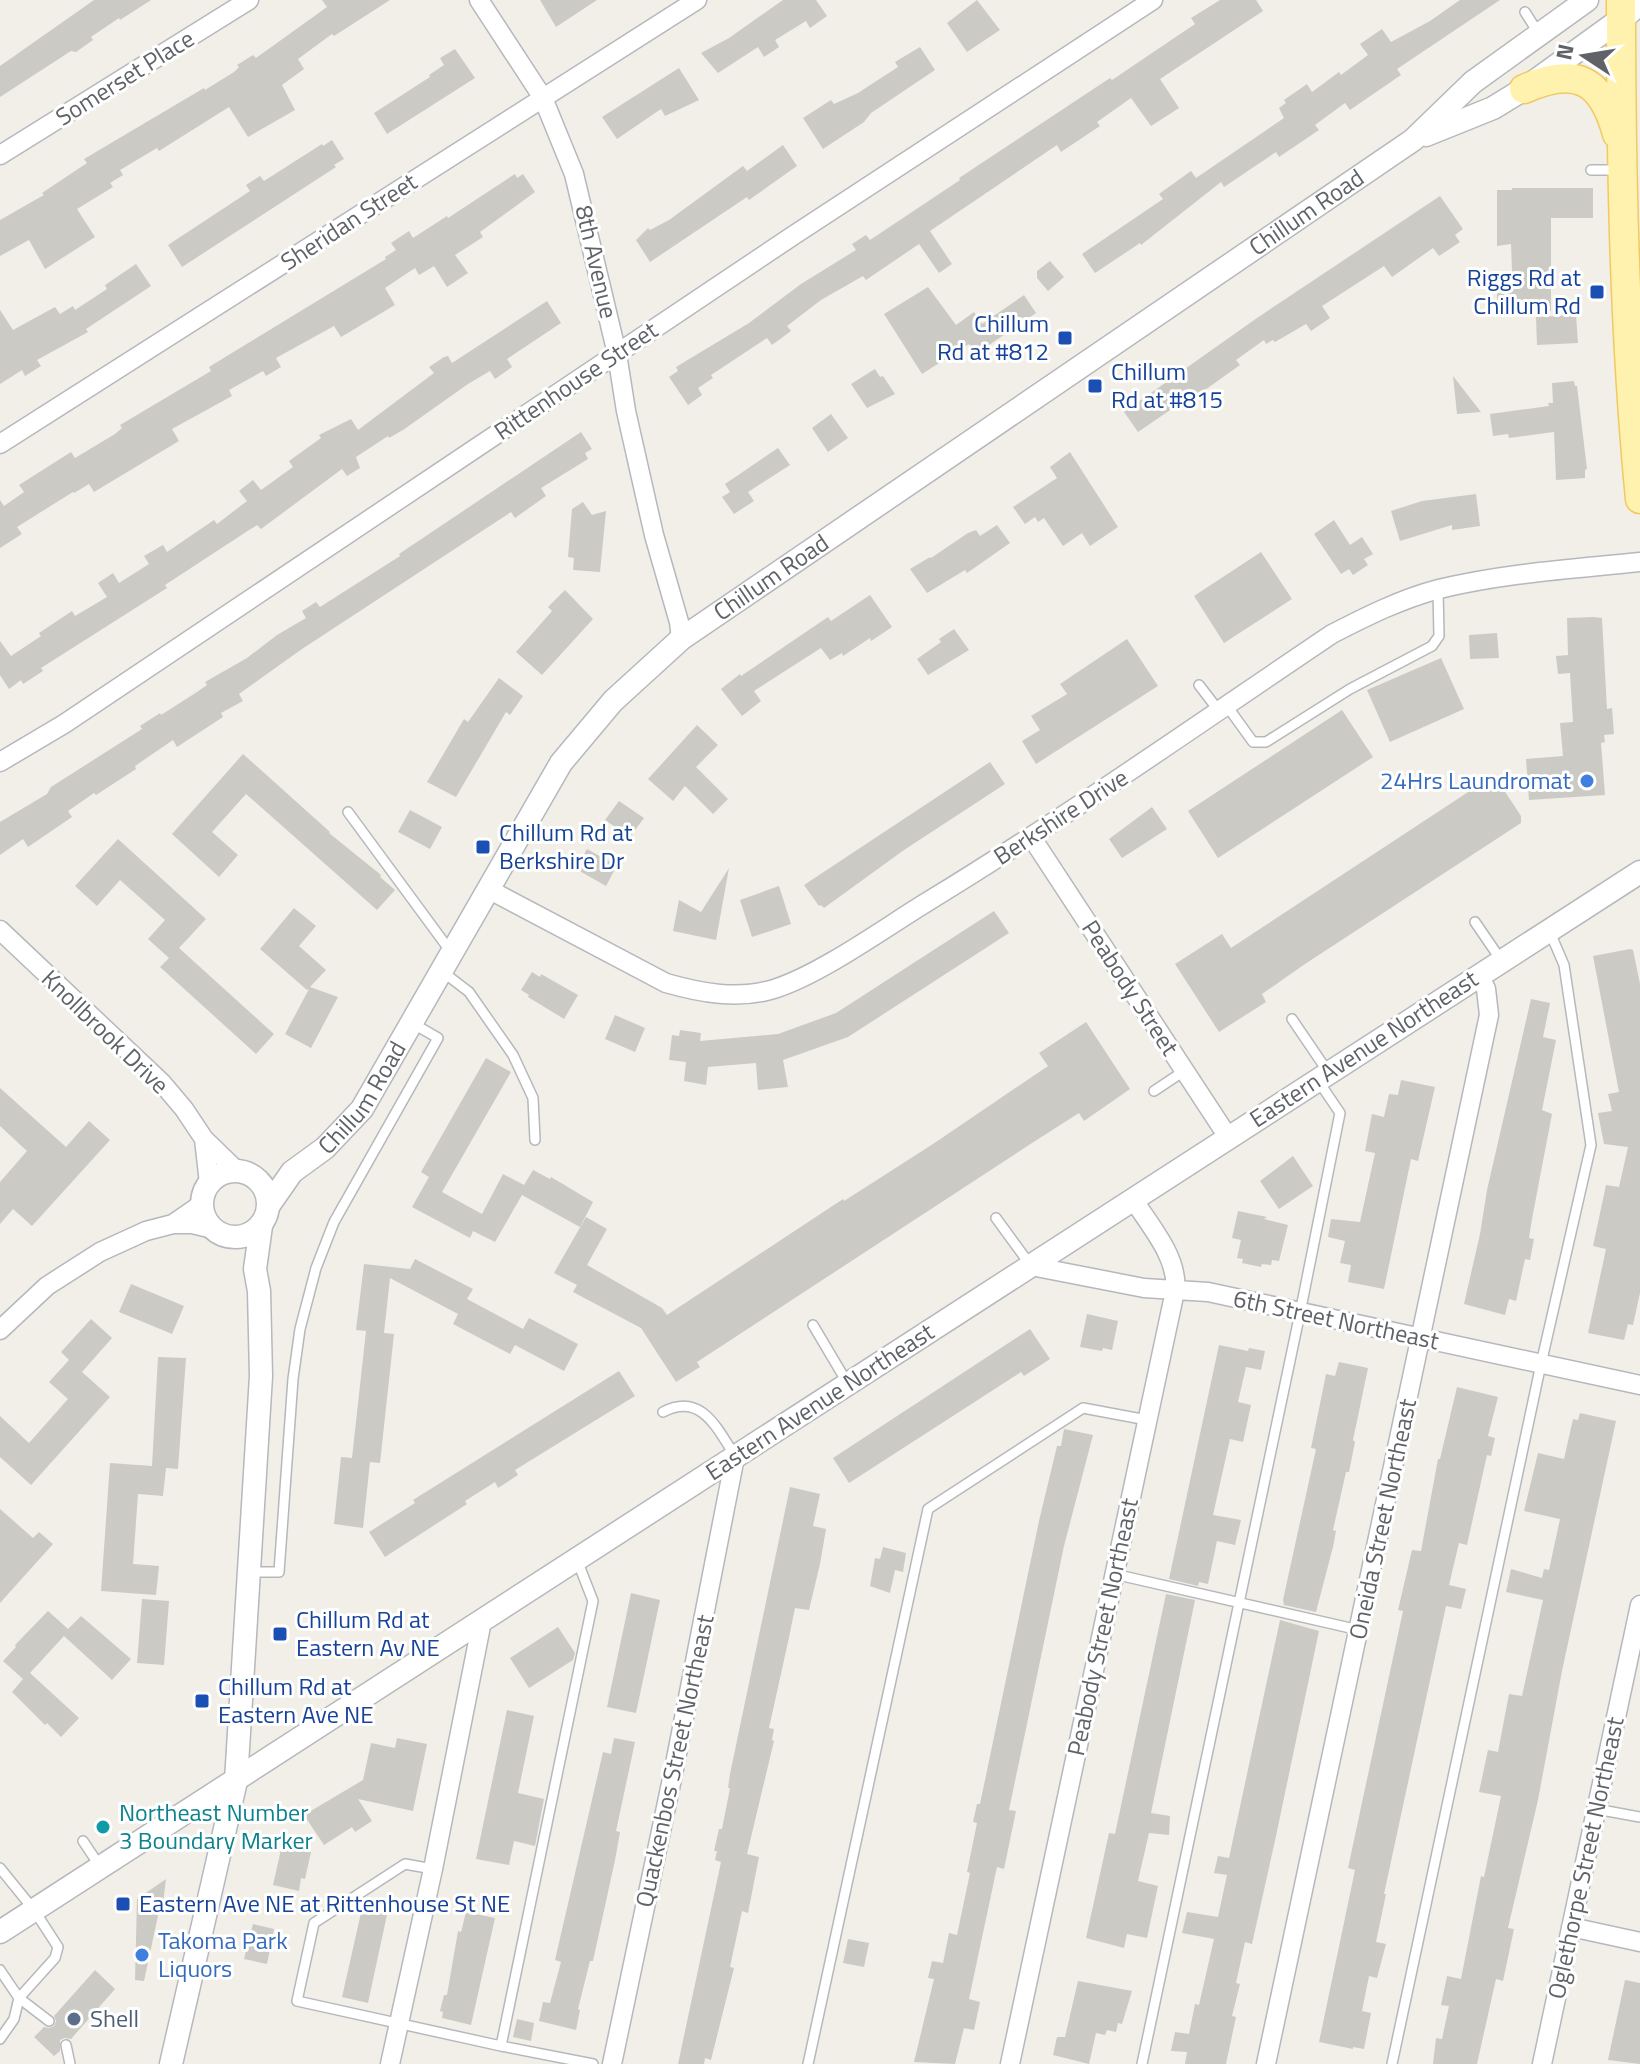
<svg xmlns="http://www.w3.org/2000/svg" width="1640" height="2064" viewBox="0 0 1640 2064" font-family="'Titillium Web',sans-serif">
<style>
.building{fill:#cccac5}
.lines{fill:none;stroke-linecap:round;stroke-linejoin:round}
.service-casing{stroke:#b5b8bc;stroke-width:12}
.minor-casing{stroke:#b5b8bc;stroke-width:21}
.tertiary-casing{stroke:#b5b8bc;stroke-width:25}
.secondary-casing{stroke:#b6babf;stroke-width:27}
.primary-casing{stroke:#f2c960;stroke-width:31}
.service{stroke:#fff;stroke-width:9}
.minor{stroke:#fff;stroke-width:18}
.tertiary{stroke:#fff;stroke-width:22}
.secondary{stroke:#fff;stroke-width:24}
.primary{stroke:#fff2af;stroke-width:28}
.transit-dot{fill:#1a4fb4;stroke:#fff;stroke-width:3}
.shop-dot{fill:#3f7fe0;stroke:#fff;stroke-width:3}
.culture-dot{fill:#0f9aa8;stroke:#fff;stroke-width:3}
.service-dot{fill:#5c6f8a;stroke:#fff;stroke-width:3}
.labels{text-anchor:middle;stroke-width:6;stroke-linejoin:round;paint-order:stroke}
.street-label{font-size:24px;fill:#5f6368;stroke:#fff}
.transit-label{font-size:24px;fill:#164399;stroke:#fff;text-anchor:start}
.shop-label{font-size:24px;fill:#366cbe;stroke:#fff;text-anchor:end}
.culture-label{font-size:24px;fill:#0d838f;stroke:#fff;text-anchor:start}
.service-label{font-size:24px;fill:#4e5e75;stroke:#fff;text-anchor:start}
</style>
<rect width="100%" height="100%" fill="#f1efe8"/>
<path class="building" d="M94 0H151L120 20 119 18 91 37 93 40 76 52 71 51 0 97V66Z
M322 0H390L334 36 332 34 298 59 304 69 282 85 295 110 248 137 229 107 159 151 157 148 120 170 123 175 110 183 113 187 77 209 95 237 45 269 29 240 0 256V220L44 195 42 193 87 163 84 159 204 88 205 90 234 72 239 67 237 65 253 55 256 58 327 7Z
M540 0H597L556 27Z
M783 0H816L827 16 810 28 806 21 775 40 779 47 764 57 758 47 718 73 701 53 729 38Z
M977 0 1000 30 967 52 947 23Z
M1220 0H1256L1263 11 1160 79 1179 108 1151 126 1131 98 1097 122 1100 126 1061 152 1057 145 930 231 952 264 939 273 919 244 866 280 863 276 821 300 787 326 791 331 772 345 767 338 711 375 713 378 698 388 702 395 688 405 669 377 678 371 676 367 749 323 801 284 856 250 852 244 866 235 870 240 960 180 959 178 1110 78 1112 80 1195 24 1191 18Z
M1460 0H1500L1397 69 1401 75 1350 110 1345 103 1315 125 1319 130 1279 157 1276 152 1224 187 1221 182 1141 245 1140 243 1095 273 1082 254 1163 199 1159 194 1191 171 1196 178 1284 118 1279 108 1286 103 1284 100 1307 84 1312 92 1339 72 1341 75 1368 55 1360 44 1382 29 1391 42 1430 21Z
M920 47 935 70 871 113 864 122 823 149 803 118 831 100 834 104 858 93 898 67 895 62Z
M455 49 475 78 387 134 374 113 430 77 429 75 444 65 440 58Z
M679 68 699 100 665 116 661 109 617 139 602 117Z
M332 140 344 159 334 165 336 167 182 267 168 245 250 191 246 185 260 176 264 181 322 144 323 146Z
M783 145 797 166 749 200 747 197 650 262 636 240 648 228 650 230 669 220 743 166 747 171Z
M515 174 517 178 523 174 535 192 480 232 483 237 455 255 468 273 447 287 434 266 419 275 415 268 385 288 395 305 341 337 334 326 276 358 281 367 266 376 263 371 229 390 232 396 172 429 179 441 94 492 89 484 74 493 73 492 17 527 22 534 0 548V500L4 506 24 492 19 485 71 452 75 458 115 434 122 428 120 425 211 371 209 367 386 259 385 257 396 250 391 243 409 231 413 238 447 216 448 218Z
M1512 188H1593V218H1551V311H1497V290L1512 271 1511 244 1497 246V190H1512Z
M1440 196 1463 229 1455 235 1460 242 1439 256 1433 248 1392 277 1384 266 1322 306 1330 318 1311 331 1306 324 1275 342 1273 340 1266 344 1264 340 1236 360 1240 365 1181 407 1179 404 1138 432 1124 412 1257 318Z
M1050 261 1064 277 1048 291 1037 278V271Z
M136 264 151 286 86 329 88 332 37 360 41 366 25 376 22 370 0 384V310L13 330 55 307 60 314 73 306 75 310 107 289 105 285Z
M928 287 956 325 974 312 982 324 1024 295 1036 313 976 354 969 344 922 374 884 314Z
M547 301 561 323 507 359 512 367 495 379 490 371 468 384 403 430 389 438 388 436 356 457 360 468 347 476 342 469 261 529 257 525 246 532 165 585 167 588 41 668 43 671 23 684 21 680 9 689 0 675V641L11 656 41 636 39 633 72 611 75 616 107 597 98 583 113 573 119 583 149 564 144 556 163 545 167 552 214 520 217 524 247 501 239 491 253 480 261 490 293 467 289 461 321 438 319 435 351 419 358 430 434 373 429 367 444 357 448 356 452 363Z
M1576 315 1578 343 1537 345 1536 317Z
M875 369 880 377 883 376 895 394 867 408 851 384Z
M1453 376 1481 412 1457 414Z
M1574 381 1575 386H1577L1587 469 1585 470V478L1556 480 1554 432 1509 438 1508 434 1493 436 1490 414 1549 406 1548 403H1553L1552 383Z
M831 414 848 438 828 452 812 428Z
M581 432 592 449 585 453 588 459 541 488 546 496 515 518 511 512 302 649 239 694 243 701 221 713 223 717 177 747 173 740 135 766 136 769 96 795 94 793 68 811 72 817 28 847 23 839 0 855V822L47 794 51 787 142 729 140 726 160 713 161 715 197 692 207 685 205 682 247 658 277 635 306 618 302 611 316 602 320 607 400 556 399 554Z
M778 448 790 465 748 492 754 501 734 514 722 497 730 492 725 484Z
M1070 452 1118 527 1090 546 1082 533 1063 546 1044 518 1038 522 1035 517 1025 524 1013 507 1057 478 1050 467Z
M1476 494 1480 526 1452 530V525L1400 541 1391 511 1422 501Z
M583 502 592 515 606 511 600 572 573 570 574 558 568 557 572 509Z
M1334 520 1350 545 1362 537 1373 554 1364 559 1368 565 1353 575 1349 569 1341 574 1314 534Z
M997 525 1010 543 967 573 965 570 927 593 910 569 930 557 931 558 968 533 976 530 980 536Z
M1261 552 1292 599 1224 643 1194 596Z
M565 590 593 619 542 675 516 652 552 611 548 607Z
M870 595 892 627 871 641 870 638 843 656 842 653 830 660 821 648 754 691 761 701 742 716 721 689 740 674 741 676 828 617 831 621Z
M1594 617 1602 618 1607 709 1612 708 1614 734 1604 735 1605 742 1601 743 1605 795 1529 800 1526 759 1563 756 1560 723 1573 722 1570 673 1558 674 1556 656 1568 655 1567 618Z
M954 629 969 650 928 675 917 659 941 642 939 639Z
M1497 633 1499 658 1470 659 1469 635Z
M1127 639 1158 686 1036 764 1022 741 1040 730 1031 716 1067 694 1060 684Z
M1441 658 1464 709 1390 742 1367 690Z
M499 678 523 696 510 715 506 712 456 797 427 782 464 719 468 722Z
M1342 710 1373 757 1218 858 1188 811Z
M697 725 718 745 696 767 728 799 713 814 685 786 673 801 648 779Z
M243 754 330 832 329 833 381 875 380 877 395 890 377 910 246 794 212 832 238 855 219 877 172 834Z
M990 762 1005 784 904 850 824 908 821 905 819 906 804 885Z
M1494 775 1521 816V823L1305 964 1262 994 1266 1002 1219 1032 1175 964 1222 934 1231 948Z
M619 801 644 818 630 837 605 820Z
M1152 807 1167 829 1122 858 1109 839Z
M410 810 442 827 430 849 398 832Z
M118 839 206 919 179 948 274 1034 256 1054 160 967 169 958 148 939 165 920 120 880 97 906 75 886Z
M587 849 614 864V871L606 886 576 869Z
M729 868 716 940 673 931 679 900 701 912Z
M779 886 791 924 752 937 740 900Z
M294 908 316 926 299 946 326 970 310 987 338 997 311 1048 285 1034 309 989 307 990 260 949Z
M994 911 1009 933 848 1037 783 1060 788 1087 758 1090 756 1063 708 1067 706 1085 684 1081 686 1062 669 1060 672 1035 679 1036 680 1030 701 1033 700 1041 778 1034 836 1013Z
M1630 949 1633 950 1640 984V1293L1633 1325 1628 1324 1624 1340 1588 1333 1606 1249 1593 1246 1606 1185 1619 1187 1628 1147 1604 1144 1598 1113 1612 1111 1608 1094 1619 1092 1593 956Z
M532 972 540 977 541 974 578 995 564 1019 528 997 529 995 521 990Z
M1531 999 1550 1003 1543 1037 1556 1040 1542 1110 1552 1114 1532 1219 1529 1238 1534 1239 1530 1260 1525 1259 1516 1301 1509 1299 1505 1315 1464 1304 1480 1234 1487 1190Z
M615 1015 645 1028 635 1052 605 1039Z
M1086 1022 1130 1089 1084 1121 1079 1113 1032 1143 697 1362 700 1367 676 1382 641 1328 573 1292 577 1285 554 1273 586 1217 607 1229 587 1265 662 1308 667 1315 843 1199 844 1201 933 1144 1048 1066 1039 1053Z
M486 1058 511 1072 442 1192 482 1214 503 1174 524 1185 533 1170 550 1179 551 1177 593 1202 580 1227 522 1195 495 1242 473 1231 470 1238 412 1207 429 1177 421 1172Z
M1401 1080 1435 1087 1418 1161 1411 1159 1384 1289 1348 1282 1351 1265 1340 1263 1345 1241 1328 1237 1331 1219 1360 1222 1375 1153 1365 1151 1372 1114 1384 1117 1389 1094 1398 1095Z
M0 1088 66 1147 89 1121 110 1140 32 1226 13 1209 0 1224V1182L27 1151 0 1126Z
M1293 1156 1313 1186 1279 1209 1260 1181Z
M1238 1211 1267 1217 1264 1219 1288 1225 1279 1261 1272 1260 1271 1265 1262 1264 1261 1267 1242 1263 1243 1259 1237 1258 1241 1240 1232 1238Z
M415 1259 473 1289 467 1299 523 1329 529 1318 578 1344 564 1371 515 1345 510 1354 453 1324 458 1314 390 1278 384 1333 394 1334 380 1463 370 1462 363 1528 334 1524 341 1457 352 1458 366 1331 356 1330 364 1264 410 1269Z
M131 1284 184 1306 172 1334 119 1312Z
M1087 1314 1118 1321 1112 1350 1103 1348 1102 1351 1080 1347Z
M91 1319 112 1338 82 1372 110 1397 31 1485 0 1457V1416L29 1443 68 1399 49 1382 69 1360 61 1352Z
M1030 1329 1050 1359 1024 1376 1021 1372 849 1483 833 1458Z
M1219 1345 1248 1351 1249 1348 1265 1351 1261 1370 1246 1367 1238 1402 1251 1405 1243 1442 1230 1439 1213 1515 1241 1520 1235 1545 1217 1541 1208 1584 1199 1582 1198 1586 1169 1579Z
M158 1357 186 1358 178 1469 166 1468 163 1496 138 1494 133 1564 159 1566 156 1595 101 1591 110 1463 152 1466Z
M1339 1362 1368 1368 1353 1440 1355 1442 1349 1472H1346L1333 1530 1336 1531 1333 1547 1316 1612 1284 1605 1283 1600 1316 1449 1311 1448 1326 1374 1335 1376Z
M619 1371 635 1396 515 1470 518 1475 498 1488 495 1482 465 1501 467 1504 385 1557 369 1532 415 1503 413 1500Z
M1457 1387 1498 1397 1488 1436 1495 1438 1491 1456 1487 1455 1467 1545 1459 1543 1449 1585 1466 1589 1461 1609 1446 1606 1384 1894H1386L1376 1942 1386 1944 1377 1978 1369 1976 1362 2011 1371 2013 1364 2049 1353 2047V2049L1319 2042 1355 1870 1348 1868 1403 1611 1398 1610 1412 1550 1421 1551 1438 1459H1440Z
M1580 1413 1616 1421 1562 1671 1538 1800 1508 1928 1514 1929 1503 1981 1496 1979 1477 2064H1433L1436 2038 1442 2039 1449 2006 1441 2005 1447 1976 1461 1979 1481 1876 1484 1877 1501 1796 1479 1792 1488 1750 1498 1752 1509 1694 1522 1696 1543 1600 1506 1592 1511 1569 1542 1578 1544 1569 1549 1570 1560 1519 1524 1511 1538 1453 1564 1459 1573 1419 1578 1420Z
M1064 1429 1093 1435 1064 1546 1009 1810 1016 1811 1004 1869 997 1867 969 1999 980 2002 974 2030 964 2028 955 2064 914 2062 934 1979 928 1978 932 1961 943 1963 949 1933 957 1935 970 1873 967 1872 977 1823 973 1822 977 1804H980L1039 1521 1057 1446H1061Z
M790 1487 820 1494 813 1526 826 1529 820 1564 809 1610 795 1608 788 1642 769 1728 774 1729 772 1740 774 1741 747 1854 759 1857 748 1913 742 1911 730 1967 734 1968 711 2060 705 2058 704 2064H678L721 1862 715 1860 717 1851H714L719 1829H722L730 1788H728L730 1774Z
M0 1509 33 1538 39 1532 53 1544 0 1603Z
M883 1547 906 1553 903 1572 895 1570 890 1593 870 1586 875 1558 880 1559Z
M631 1593 660 1600 636 1713 607 1707Z
M1166 1594 1195 1600 1151 1813 1170 1816 1169 1835 1149 1833 1138 1881 1158 1886 1147 1938 1127 1934 1124 1948 1086 1938 1109 1833 1115 1834Z
M142 1599 169 1601 164 1665 137 1663Z
M48 1611 68 1629 81 1616 131 1659 112 1680 64 1636 30 1673 79 1718 61 1737 47 1723 45 1725 12 1692 23 1679 3 1661 16 1647 15 1645Z
M1280 1620 1319 1631 1276 1836 1252 1944 1245 1942 1236 1983 1240 1984 1232 2016 1236 2017 1226 2064H1185L1187 2052 1171 2051 1175 2032 1189 2034 1195 2004 1199 2005 1214 1939 1182 1933 1187 1912 1218 1917 1227 1875 1214 1873 1218 1856 1229 1858Z
M558 1627 575 1653 573 1660 529 1688 510 1658Z
M507 1710 534 1716 518 1793 544 1799 535 1846 514 1841 509 1865 476 1859Z
M397 1738 427 1744 413 1811 358 1799 372 1821 355 1832 352 1827 324 1845 304 1815 363 1780 371 1743 395 1748Z
M614 1738 635 1742 616 1831 620 1832 615 1860 593 1961H590L578 2009 580 2010 576 2030 539 2021 543 2002 550 2003 561 1962 555 1960 603 1752 611 1754Z
M282 1845 311 1852 305 1879 301 1878 299 1891 273 1885Z
M166 1879 162 1911H159L144 1981 135 1980 137 1899Z
M363 1904 388 1910 368 2003 342 1997Z
M466 1912 495 1918 471 2025 442 2018 443 2012 440 2011 444 1995H447L458 1931 461 1932Z
M253 1924 274 1929 267 1964 244 1959Z
M848 1939 869 1943 864 1967 843 1963Z
M95 1970 115 1989 71 2039 65 2038 60 2040V2051L54 2056 34 2037 44 2027 49 2028 54 2026 56 2021 54 2016Z
M1625 1980 1640 1983V2064L1608 2060Z
M1078 1981 1132 1991 1122 2024 1118 2023 1116 2032 1107 2030 1105 2035 1096 2033 1089 2064 1053 2055 1057 2037H1065Z
M517 2019 534 2023 531 2041 513 2037Z"/>
<g class="lines">
<g class="service-casing">
<path id="service" d="M1525 12 1539 34
M1591 170H1620
M1199 685 1219 711
M1227 706 1253 742H1266L1350 689 1432 646 1439 636 1438 590
M348 812 451 952
M1475 922 1501 960
M443 972 469 992 513 1055 533 1098 535 1140
M1292 1019 1328 1072
M1154 1091 1184 1071
M996 1218 1031 1266
M813 1325 848 1384
M663 1412C701 1392 717 1428 735 1456
M577 1560 593 1601 501 2046 593 2064
M249 1572H279L293 1379 300 1329 316 1268 334 1222 438 1038 412 1023
M1114 1574 1359 1630
M1596 1809 1640 1817
M83 1841 99 1865
M0 1868 34 1910 58 1947 55 1958 19 1998 49 2021
M433 1869 405 1864 314 1923 297 2001 501 2046
M0 1970 19 1998 14 2019 0 2039
M66 2045 70 2064
M808 2064 928 1509 1083 1408 1147 1420
M1142 2064 1300 1313 1340 1113 1319 1082
M1392 2064 1541 1364 1591 1145 1564 965 1549 930"/>
</g>
<g class="minor-casing">
<path id="minor" d="M479 0 543 98 574 174 617 354 626 411 654 535 679 622 681 639
M0 155 249 0
M0 444 697 0
M0 762 64 724 794 235 1153 0
M1032 838 1228 1137
M488 889 666 983C701 993 738 1000 774 989 821 974 883 929 927 902 1065 818 1198 724 1332 634 1367 616 1401 599 1439 589 1505 573 1573 569 1640 562
M0 930 162 1083 184 1109 204 1139 236 1170
M204 1139 209 1183
M173 1224H192L213 1229
M1031 1266 1144 1288 1208 1292 1640 1385
M0 1330 47 1286 100 1252 146 1231 173 1224 202 1204
M1571 1927 1640 1942
M390 2064 433 1869 482 1621
M612 2064 673 1774 735 1457
M1010 2064 1175 1291C1179 1258 1150 1226 1133 1199
M1266 2064 1489 1015 1486 989 1479 974
M1542 2064 1640 1605"/>
</g>
<g class="tertiary-casing">
<g id="tertiary">
<path d="M1426 135 1493 108 1524 89 1621 19"/>
<circle cx="235" cy="1204" r="33"/>
<path id="s1" d="M269 1205 292 1172 325 1148 362 1109 561 763 613 701 681 639 1413 140 1473 82 1587 0"/>
<path d="M0 1932 1640 872"/>
<path d="M171 2064 236 1781 261 1376 259 1291 255 1269 261 1226"/>
</g>
</g>
<g class="secondary-casing">
<path id="secondary" d="M1621 19 1640 2"/>
</g>
<g class="primary-casing">
<path id="primary" d="M1621 0C1621 166 1624 333 1640 499
M1524 89C1576 66 1602 79 1617 134"/>
</g>
<use href="#service" class="service"/>
<use href="#minor" class="minor"/>
<use href="#tertiary" class="tertiary"/>
<use href="#secondary" class="secondary"/>
<use href="#primary" class="primary"/>
</g>
<g class="transit-dot">
<rect x="1589" y="284" width="16" height="16" rx="4"/>
<rect x="1057" y="330" width="16" height="16" rx="4"/>
<rect x="1087" y="378" width="16" height="16" rx="4"/>
<rect x="475" y="839" width="16" height="16" rx="4"/>
<rect x="272" y="1626" width="16" height="16" rx="4"/>
<rect x="194" y="1693" width="16" height="16" rx="4"/>
<rect x="115" y="1896" width="16" height="16" rx="4"/>
</g>
<g class="shop-dot">
<circle cx="1587" cy="781" r="8"/>
<circle cx="142" cy="1955" r="8"/>
</g>
<circle class="culture-dot" cx="103" cy="1827" r="8"/>
<circle class="service-dot" cx="74" cy="2019" r="8"/>
<g class="labels">
<g class="street-label">
<text transform="translate(125 78) rotate(-32)" y="8">Somerset Place</text>
<text dy="8" stroke="none"><textPath href="#s1" startOffset="1464">Chillum Road</textPath></text>
<text transform="translate(349 222) rotate(-33)" y="8">Sheridan Street</text>
<text transform="translate(596 262) rotate(77)" y="8">8th Avenue</text>
<text transform="translate(576 381) rotate(-34)" y="8">Rittenhouse Street</text>
<text dy="8" stroke="none"><textPath href="#s1" startOffset="816">Chillum Road</textPath></text>
<text transform="translate(1061 817) rotate(-33)" y="8">Berkshire Drive</text>
<text transform="translate(1130 988) rotate(57)" y="8">Peabody Street</text>
<text transform="translate(105 1032) rotate(44)" y="8">Knollbrook Drive</text>
<text transform="translate(1364 1049) rotate(-33)" y="8">Eastern Avenue Northeast</text>
<text dy="8" stroke="none"><textPath href="#s1" startOffset="144">Chillum Road</textPath></text>
<text transform="translate(1336 1320) rotate(12)" y="8">6th Street Northeast</text>
<text transform="translate(820 1402) rotate(-33)" y="8">Eastern Avenue Northeast</text>
<text transform="translate(1383 1519) rotate(-78)" y="8">Oneida Street Northeast</text>
<text transform="translate(1103 1627) rotate(-78)" y="8">Peabody Street Northeast</text>
<text transform="translate(675 1761) rotate(-78)" y="8">Quackenbos Street Northeast</text>
<text transform="translate(1586 1858) rotate(-78)" y="8">Oglethorpe Street Northeast</text>
</g>
<g class="transit-label">
<text x="1581" y="286" text-anchor="end">Riggs Rd at<tspan x="1581" dy="28">Chillum Rd</tspan></text>
<text x="1049" y="332" text-anchor="end">Chillum<tspan x="1049" dy="28">Rd at #812</tspan></text>
<text x="1111" y="380">Chillum<tspan x="1111" dy="28">Rd at #815</tspan></text>
<text x="499" y="841">Chillum Rd at<tspan x="499" dy="28">Berkshire Dr</tspan></text>
<text x="296" y="1628">Chillum Rd at<tspan x="296" dy="28">Eastern Av NE</tspan></text>
<text x="218" y="1695">Chillum Rd at<tspan x="218" dy="28">Eastern Ave NE</tspan></text>
<text x="139" y="1912">Eastern Ave NE at Rittenhouse St NE</text>
</g>
<g class="shop-label">
<text x="1571" y="789">24Hrs Laundromat</text>
<text x="158" y="1949" text-anchor="start">Takoma Park<tspan x="158" dy="28">Liquors</tspan></text>
</g>
<g class="culture-label">
<text x="119" y="1821">Northeast Number<tspan x="119" dy="28">3 Boundary Marker</tspan></text>
</g>
<g class="service-label">
<text x="90" y="2027">Shell</text>
</g>
</g>
<g transform="translate(1584 56) rotate(282)" stroke="#ffffff" stroke-width="6" paint-order="stroke">
<path d="M0-6L14 30L0 20L-14 30Z" fill="#5f6368"/>
<text y="-12" font-size="22" font-weight="bold" text-anchor="middle" fill="#5f6368">N</text>
</g>
</svg>
